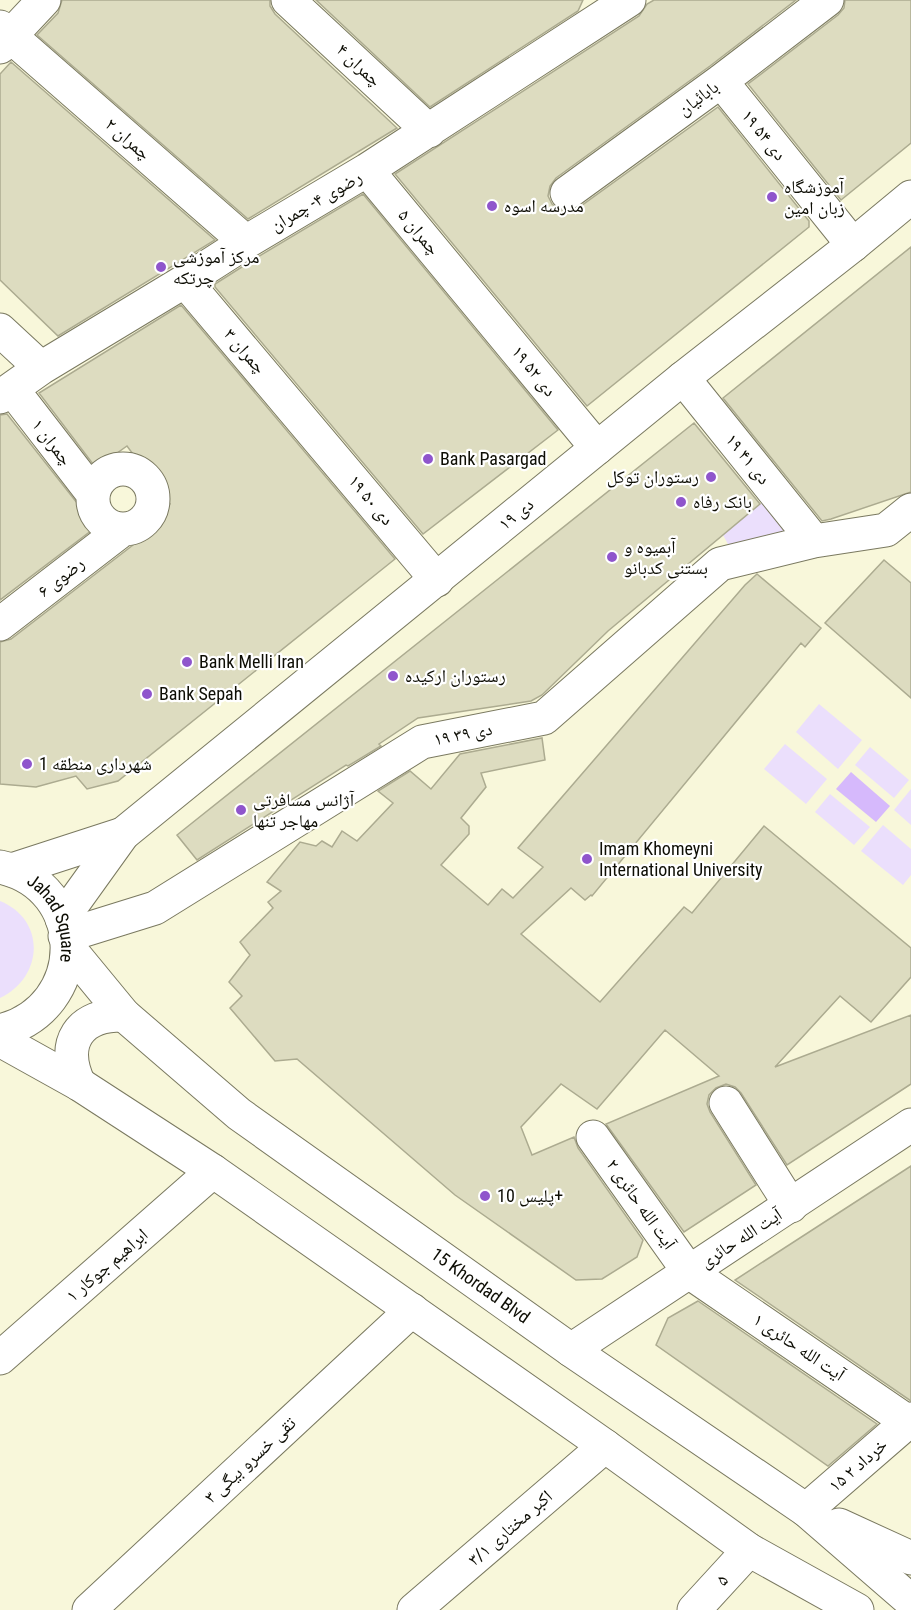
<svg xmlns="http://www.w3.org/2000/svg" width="911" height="1610" viewBox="0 0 911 1610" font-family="'Roboto Condensed','Noto Naskh Arabic',sans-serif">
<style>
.green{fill:#ebdffc}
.water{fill:#d6b9fc}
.building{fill:#dddcc0;stroke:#acab90;stroke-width:1.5}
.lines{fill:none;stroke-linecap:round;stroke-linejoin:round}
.minor-casing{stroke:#7a7960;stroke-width:35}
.major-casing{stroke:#7a7960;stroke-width:35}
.minor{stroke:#fff;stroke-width:33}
.major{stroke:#fff;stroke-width:33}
.poi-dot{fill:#8f55cc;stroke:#fff;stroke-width:2}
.labels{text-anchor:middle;stroke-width:4.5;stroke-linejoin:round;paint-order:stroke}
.street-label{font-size:18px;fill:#0d0d04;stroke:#fff}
.poi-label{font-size:18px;fill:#0d0d04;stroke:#fff;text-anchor:start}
</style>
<rect width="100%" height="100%" fill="#f8f7da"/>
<path class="green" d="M764 501 788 533 729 546 723 535Z
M819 704 862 740 838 769 796 732Z
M785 744 827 779 806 804 764 769Z
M870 747 909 780 894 798 855 765Z
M911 789V825L894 810Z
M830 794 870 827 854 845 815 812Z
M883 825 911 849V875L903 885 861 851Z
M0 901C47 920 43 978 0 998Z"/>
<path class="water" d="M851 772 890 806 876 822 836 789Z"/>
<path class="building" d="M62 0H270V6L275 14 397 128 248 219 37 35 58 13Z
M316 0H583L578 11 430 107Z
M654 0H796L710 66 556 178 550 186 548 196 552 204 560 210 570 212 578 208 718 107 809 221V227L587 406 395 174 639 16 647 4Z
M845 0H911V143L841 200 748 84 838 15 844 8Z
M11 62 215 240 58 336 0 280V74Z
M363 194 558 430 423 534 215 287V284L256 258Z
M911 247V492L831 519 822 521 723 398Z
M181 305 395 559 118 781 87 789 76 776 36 787 0 784V642L11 639 133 545 139 537 141 528 170 504 127 446 96 468 39 393Z
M7 414 96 527 0 600V415Z
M694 423 760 504 608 631 542 695 531 701 418 718 379 744 381 746 348 766 346 765 197 860 177 835Z
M884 560 911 583V698L825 623Z
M757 574 821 628 805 647 801 643 592 896 591 895 585 900 571 888 521 934 600 1002 684 907 692 913 764 826 911 948V977L871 1022 840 996 775 1067 911 1015V1084L787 1165 741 1093 735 1087 726 1084 716 1088 709 1095 707 1104 710 1112 756 1185 684 1232 606 1124 719 1076 665 1030 597 1109 561 1084 521 1127 532 1155 574 1137 578 1148 643 1240 637 1257 602 1279 576 1280 455 1195 297 1059 275 1061 230 1008 242 996 229 982 250 955 240 942 273 908 268 902 281 891 267 882 300 842 316 846 322 841 332 847 342 831 357 841 393 803 378 791 410 771 431 789 460 754 542 738 545 760 481 773 486 787 461 818 469 826V834L441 865 488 905 502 889 513 898 543 867 518 848 745 585Z
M911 1166V1401L735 1280Z
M698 1301 877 1424 828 1466 656 1345 668 1318Z"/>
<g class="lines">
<g class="minor-casing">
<path id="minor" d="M288 0 429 131
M0 27 246 242
M0 47 44 0
M721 81 853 245
M367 170 597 448
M567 193 721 81 827 0
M185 281 437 580
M0 330 41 368
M683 378 814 541
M12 389 93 494
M0 397 41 368 185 281 246 242 367 170 629 0
M93 499a30 30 0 1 1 60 0a30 30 0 1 1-60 0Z
M886 530 911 510
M0 624 122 530
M65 936 155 908 422 742 544 718 720 564 814 541 886 530
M726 1103 791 1206
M593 1137 689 1272 908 1422
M0 1358 213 1171
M806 1510 911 1419
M89 1610 412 1310
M414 1610 605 1446
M694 1610 749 1550"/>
</g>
<g class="major-casing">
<g id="major">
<path id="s1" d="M0 867C89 886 90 1008 0 1031"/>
<path d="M12 870 123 834"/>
<path d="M62 919 123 834 683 378 853 245 911 197"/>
<path id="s2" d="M68 947 124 1015 239 1114 571 1350 806 1510 911 1601"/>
<path d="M0 1040 79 1084 213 1171 605 1446 749 1550 857 1610"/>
<path d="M79 1084C60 1043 79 1014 124 1015"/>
<path d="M571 1350 911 1125"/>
<path d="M839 1525 911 1558"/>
</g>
</g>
<use href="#minor" class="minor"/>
<use href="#major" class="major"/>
</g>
<g class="poi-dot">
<circle cx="772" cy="197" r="6"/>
<circle cx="492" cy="206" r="6"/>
<circle cx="161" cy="267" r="6"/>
<circle cx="428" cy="459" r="6"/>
<circle cx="711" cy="477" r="6"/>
<circle cx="681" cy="502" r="6"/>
<circle cx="612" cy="557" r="6"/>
<circle cx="187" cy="662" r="6"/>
<circle cx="393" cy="676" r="6"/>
<circle cx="147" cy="694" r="6"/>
<circle cx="27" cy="764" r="6"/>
<circle cx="241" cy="810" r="6"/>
<circle cx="587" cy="859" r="6"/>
<circle cx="485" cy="1196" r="6"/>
</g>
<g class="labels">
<g class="street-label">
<text transform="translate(359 65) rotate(43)" y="6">چمران ۴</text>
<text transform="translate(698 98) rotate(-36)" y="6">بابائیان</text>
<text transform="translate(764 135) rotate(51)" y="6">۱۹ دی ۵۴</text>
<text transform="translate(128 139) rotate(41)" y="6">چمران ۲</text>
<text transform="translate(316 201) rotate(-30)" y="6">رضوی ۴- چمران</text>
<text transform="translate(419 232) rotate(50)" y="6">چمران ۵</text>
<text transform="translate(245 351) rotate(49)" y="6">چمران ۳</text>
<text transform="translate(534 371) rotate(51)" y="6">۱۹ دی ۵۲</text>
<text transform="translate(52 442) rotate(52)" y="6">چمران ۱</text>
<text transform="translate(748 459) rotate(51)" y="6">۱۹ دی ۴۱</text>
<text transform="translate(371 500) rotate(50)" y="6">۱۹ دی ۵۰</text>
<text transform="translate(516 514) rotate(-39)" y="6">۱۹ دی</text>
<text transform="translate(61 577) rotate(-38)" y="6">رضوی ۶</text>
<text transform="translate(463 734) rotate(-11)" y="6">۱۹ دی ۳۹</text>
<text dy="6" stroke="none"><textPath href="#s1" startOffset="80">Jahad Square</textPath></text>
<text transform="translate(641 1204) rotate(55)" y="6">آیت الله حائری ۲</text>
<text transform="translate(741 1238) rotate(-33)" y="6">آیت الله حائری</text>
<text transform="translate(107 1265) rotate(-41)" y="6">۱ ابراهیم جوکار</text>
<text dy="6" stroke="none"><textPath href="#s2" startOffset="536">15 Khordad Blvd</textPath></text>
<text transform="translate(799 1347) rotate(34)" y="6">آیت الله حائری ۱</text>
<text transform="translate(250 1460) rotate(-43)" y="6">۳ تقی خسرو بیگی</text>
<text transform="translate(858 1465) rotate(-41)" y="6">۱۵ خرداد ۲</text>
<text transform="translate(510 1528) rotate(-41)" y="6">۳/۱ اکبر مختاری</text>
<text transform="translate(722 1580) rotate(-47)" y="6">۵</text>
</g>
<g class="poi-label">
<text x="784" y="193">آموزشگاه<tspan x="784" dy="21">زبان امین</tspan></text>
<text x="504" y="212">مدرسه اسوه</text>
<text x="173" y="263">مرکز آموزشی<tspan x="173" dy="21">چرتکه</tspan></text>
<text x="440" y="465">Bank Pasargad</text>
<text x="699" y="483" text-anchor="end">رستوران توکل</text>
<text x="693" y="508">بانک رفاه</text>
<text x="624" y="553">آبمیوه و<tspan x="624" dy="21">بستنی کدبانو</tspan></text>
<text x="199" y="668">Bank Melli Iran</text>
<text x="405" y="682">رستوران ارکیده</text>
<text x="159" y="700">Bank Sepah</text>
<text x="39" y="770">شهرداری منطقه 1</text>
<text x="253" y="806">آژانس مسافرتی<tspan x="253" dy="21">مهاجر تنها</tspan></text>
<text x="599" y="855">Imam Khomeyni<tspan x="599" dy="21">International University</tspan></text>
<text x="497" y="1202">پلیس 10+</text>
</g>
</g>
</svg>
